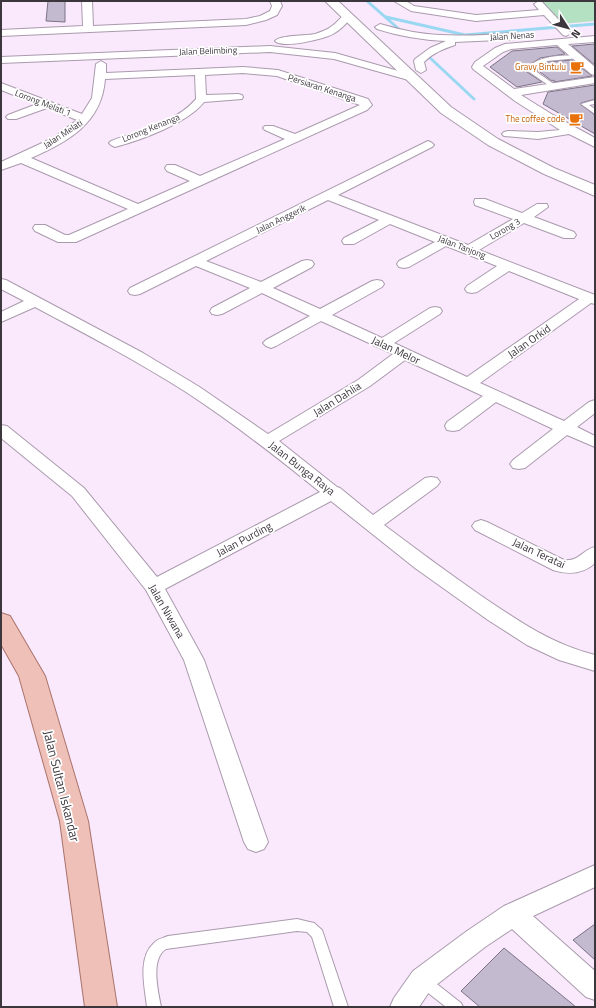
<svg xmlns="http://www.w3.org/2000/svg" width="596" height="1008" viewBox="0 0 596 1008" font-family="'Titillium Web',sans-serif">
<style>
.green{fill:#b3e1c2}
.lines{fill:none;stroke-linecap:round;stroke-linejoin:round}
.stream{stroke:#9ad8f2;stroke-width:3}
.building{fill:#c4bad0;stroke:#7c7387}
.service-casing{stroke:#aa9aad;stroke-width:2}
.minor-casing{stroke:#aa9aad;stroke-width:2}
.secondary-casing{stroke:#aa9aad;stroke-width:2}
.primary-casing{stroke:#a9746d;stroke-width:2}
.service{fill:#fff;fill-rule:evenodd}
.minor{fill:#fff;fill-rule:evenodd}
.secondary{fill:#fff;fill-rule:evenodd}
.primary{fill:#efc0b7;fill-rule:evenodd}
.labels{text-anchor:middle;stroke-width:3.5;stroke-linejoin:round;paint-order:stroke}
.far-street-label{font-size:9px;fill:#3c363d;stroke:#fff}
.far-food-label{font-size:9px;fill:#c56008;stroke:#fff;text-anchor:end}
.street-label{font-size:11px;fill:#3c363d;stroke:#fff}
.near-street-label{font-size:13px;fill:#3c363d;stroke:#fff}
</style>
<rect width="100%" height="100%" fill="#fae9fc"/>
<path class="green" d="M541 1H595V21L562 24Z"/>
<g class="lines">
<path class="stream" d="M367 1 401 31
M386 17 465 35 595 24
M427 55 474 99"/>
</g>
<path class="building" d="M48 1H65V22L46 21Z
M595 44V65L572 46Z
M557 47 565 54 540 58 528 66 527 72 542 82 517 87 490 67 512 51Z
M572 60 592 76 554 82V80L552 81 536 69 547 62Z
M595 85V99L581 103 580 104 595 115V134L543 104 548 92Z
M595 924V960L573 940Z
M504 948 576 1007H480L461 991Z"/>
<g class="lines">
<g class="service-casing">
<path id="service" d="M577 55 579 56V58L547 61 534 67V70L555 85V87H551L528 71 529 66C543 55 561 56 577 55Z
M595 100V104L589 105 595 109V114L581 104Z
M297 919 314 923 322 930 348 1007H334L312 937 307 932 297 931 166 949C150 959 158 991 161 1007H147C145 988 137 958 154 943 157 939 163 938 168 936Z
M423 975 428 977 461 1003 463 1007H446L418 985 416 981 418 977Z"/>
</g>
<g class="minor-casing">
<path id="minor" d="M82 1H92L93 26 246 19 260 16 270 11 272 6 270 1H280L282 6 277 15 266 20 246 25 1 36V30L83 26Z
M394 1H406L414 6 476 15 539 10 534 4 539 1 542 2 571 33 566 36 563 35 544 15 476 21 411 11Z
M347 14 350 15 352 17 350 19C345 25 340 30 333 34 324 39 283 49 275 41 280 35 306 36 315 34 321 32 327 30 332 26 338 22 341 16 347 14Z
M380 24C391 27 402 30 413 32 448 38 483 35 518 33L523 36 518 39 455 42V45C443 49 433 53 424 62L426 70 421 73 416 70 414 61 415 59 430 48 446 41C422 40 399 36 377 29L375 27Z
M595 36V42L568 44 595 67V75L591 74 557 45 511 49 503 52 483 66 514 89 595 77V83L521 95 553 115 595 138V147L569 134 538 139 504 136 502 134 504 132 508 131 538 132 560 130 515 101 473 69 472 67 475 62 495 48 505 44Z
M270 46 335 53 416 76 417 78 412 81 334 59 270 52 1 63V57Z
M101 61 106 64V73L243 67 278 70 368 99 372 105 367 110 76 242H58L35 231 33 228 35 225H45L65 235H69L128 209 21 163 1 170V162L53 138 77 120 47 108 16 119H8L6 117 8 115 37 104 1 90V83L82 114 92 98 96 64ZM243 73 277 76 360 105 295 134 273 126H265L263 128 265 130 285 139 200 176 175 165H167L165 168 167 171 190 181 138 204 31 158C68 142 102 123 105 79L195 75 196 99C176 123 139 130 111 141L109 143 111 145 115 147C141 140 188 123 204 102L242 99 243 97 242 95 238 94 206 95 205 75Z
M428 141 432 143 434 145 432 147 338 195 468 245 513 219 475 205 474 202 475 199H485L522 213 537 204H547L548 207 534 217 574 232 576 235 574 238H564L524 223 479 250 595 295V304L591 303 480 383 564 421 589 402 595 400V413L577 427 595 436V447L567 435 525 468 519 469 513 468 510 464 513 460 553 429 496 402 459 430 453 431 447 430 445 426 447 422 483 396 405 360 370 386 279 441 337 487 340 488 373 515 425 478 431 477 437 478 440 482 437 486 384 525C416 549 447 572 480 595 517 620 551 644 595 655V671L559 660 527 645 488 620 415 568 331 501 165 589 204 660 268 842 264 849 256 852 248 849 244 842 184 660 146 590 72 496 1 438V425L7 426 84 488 157 577 320 492C277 457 233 423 186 392 137 361 86 334 35 307L1 322V312L24 301 1 289V279L6 280 143 353 198 386 268 434 358 380 393 354 321 321 276 346 271 348 266 346 263 343 266 340 310 316 262 293 222 314 217 315 212 314 210 311 212 308 250 288 196 266 140 294 135 295 130 294 128 291 130 288ZM328 200 379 220 344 238 342 241 344 244H354L390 224 435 242 399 261 397 264 399 267 404 268 409 267 446 246 497 266 467 286 465 289 467 292 472 293 477 292 509 271 579 299 467 377 394 343 440 314 442 311 440 308 435 307 430 308 382 338 332 315 382 287 384 284 382 281 377 280 372 281 320 309 273 288 312 267 314 264 312 261 307 260 302 261 261 282 206 261Z
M481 520 487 522 564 560C579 562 582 550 595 547V563C583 574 569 575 553 570L475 530 472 526 475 522Z
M595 865V887L533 916 595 971V1000L586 997 512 929 485 947 431 989 419 1007H390L394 998 413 971 467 931 504 906Z"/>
</g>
<g class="secondary-casing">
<path id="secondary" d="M325 1H338L451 107 498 139 554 168 595 185V196L544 174 488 145 441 113Z"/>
</g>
<g class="primary-casing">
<path id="primary" d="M1 613 10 616 45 676 88 821 117 1007H85L60 821 19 676 1 644Z"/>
</g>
<use href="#service" class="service"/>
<use href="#minor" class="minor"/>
<use href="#secondary" class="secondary"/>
<use href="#primary" class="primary"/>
</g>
<defs>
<g id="cafe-bare" transform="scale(1.08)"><path d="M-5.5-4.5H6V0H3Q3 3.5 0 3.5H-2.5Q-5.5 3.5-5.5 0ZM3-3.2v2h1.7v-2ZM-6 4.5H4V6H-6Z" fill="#e8710a" stroke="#fff" stroke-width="2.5" paint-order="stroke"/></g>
</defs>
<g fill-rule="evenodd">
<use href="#cafe-bare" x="577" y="67"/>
<use href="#cafe-bare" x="576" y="119"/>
</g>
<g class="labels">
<g class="far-street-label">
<text transform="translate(512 36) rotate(-4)" y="3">Jalan Nenas</text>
<text transform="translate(208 51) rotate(-2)" y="3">Jalan Belimbing</text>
<text transform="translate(322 88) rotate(18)" y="3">Persiaran Kenanga</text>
<text transform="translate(43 103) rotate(21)" y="3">Lorong Melati 1</text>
<text transform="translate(151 128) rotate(-22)" y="3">Lorong Kenanga</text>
<text transform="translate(63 134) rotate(-33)" y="3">Jalan Melati</text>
<text transform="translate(281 219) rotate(-26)" y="3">Jalan Anggerik</text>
<text transform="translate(505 229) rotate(-30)" y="3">Lorong 3</text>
<text transform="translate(462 247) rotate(21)" y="3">Jalan Tanjong</text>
</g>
<g class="far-food-label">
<text x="566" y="70">Gravy Bintulu</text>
<text x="565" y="122">The coffee code</text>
</g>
<g class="street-label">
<text transform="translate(529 341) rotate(-35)" y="4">Jalan Orkid</text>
<text transform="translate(396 350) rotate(25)" y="4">Jalan Melor</text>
<text transform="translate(337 399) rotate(-32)" y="4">Jalan Dahlia</text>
<text transform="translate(302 468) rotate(38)" y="4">Jalan Bunga Raya</text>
<text transform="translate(244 539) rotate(-28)" y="4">Jalan Purding</text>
<text transform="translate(539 553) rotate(25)" y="4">Jalan Teratai</text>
<text transform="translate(167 611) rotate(60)" y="4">Jalan Niwana</text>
</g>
<g class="near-street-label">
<text transform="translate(62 786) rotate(76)" y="5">Jalan Sultan Iskandar</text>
</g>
</g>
<rect width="596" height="1008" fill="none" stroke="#3c363d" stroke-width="4"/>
<g transform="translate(568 28) rotate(126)" stroke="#ffffff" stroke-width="3" paint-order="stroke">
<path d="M0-3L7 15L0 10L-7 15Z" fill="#3c363d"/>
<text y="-6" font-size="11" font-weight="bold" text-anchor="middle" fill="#3c363d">N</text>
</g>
</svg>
